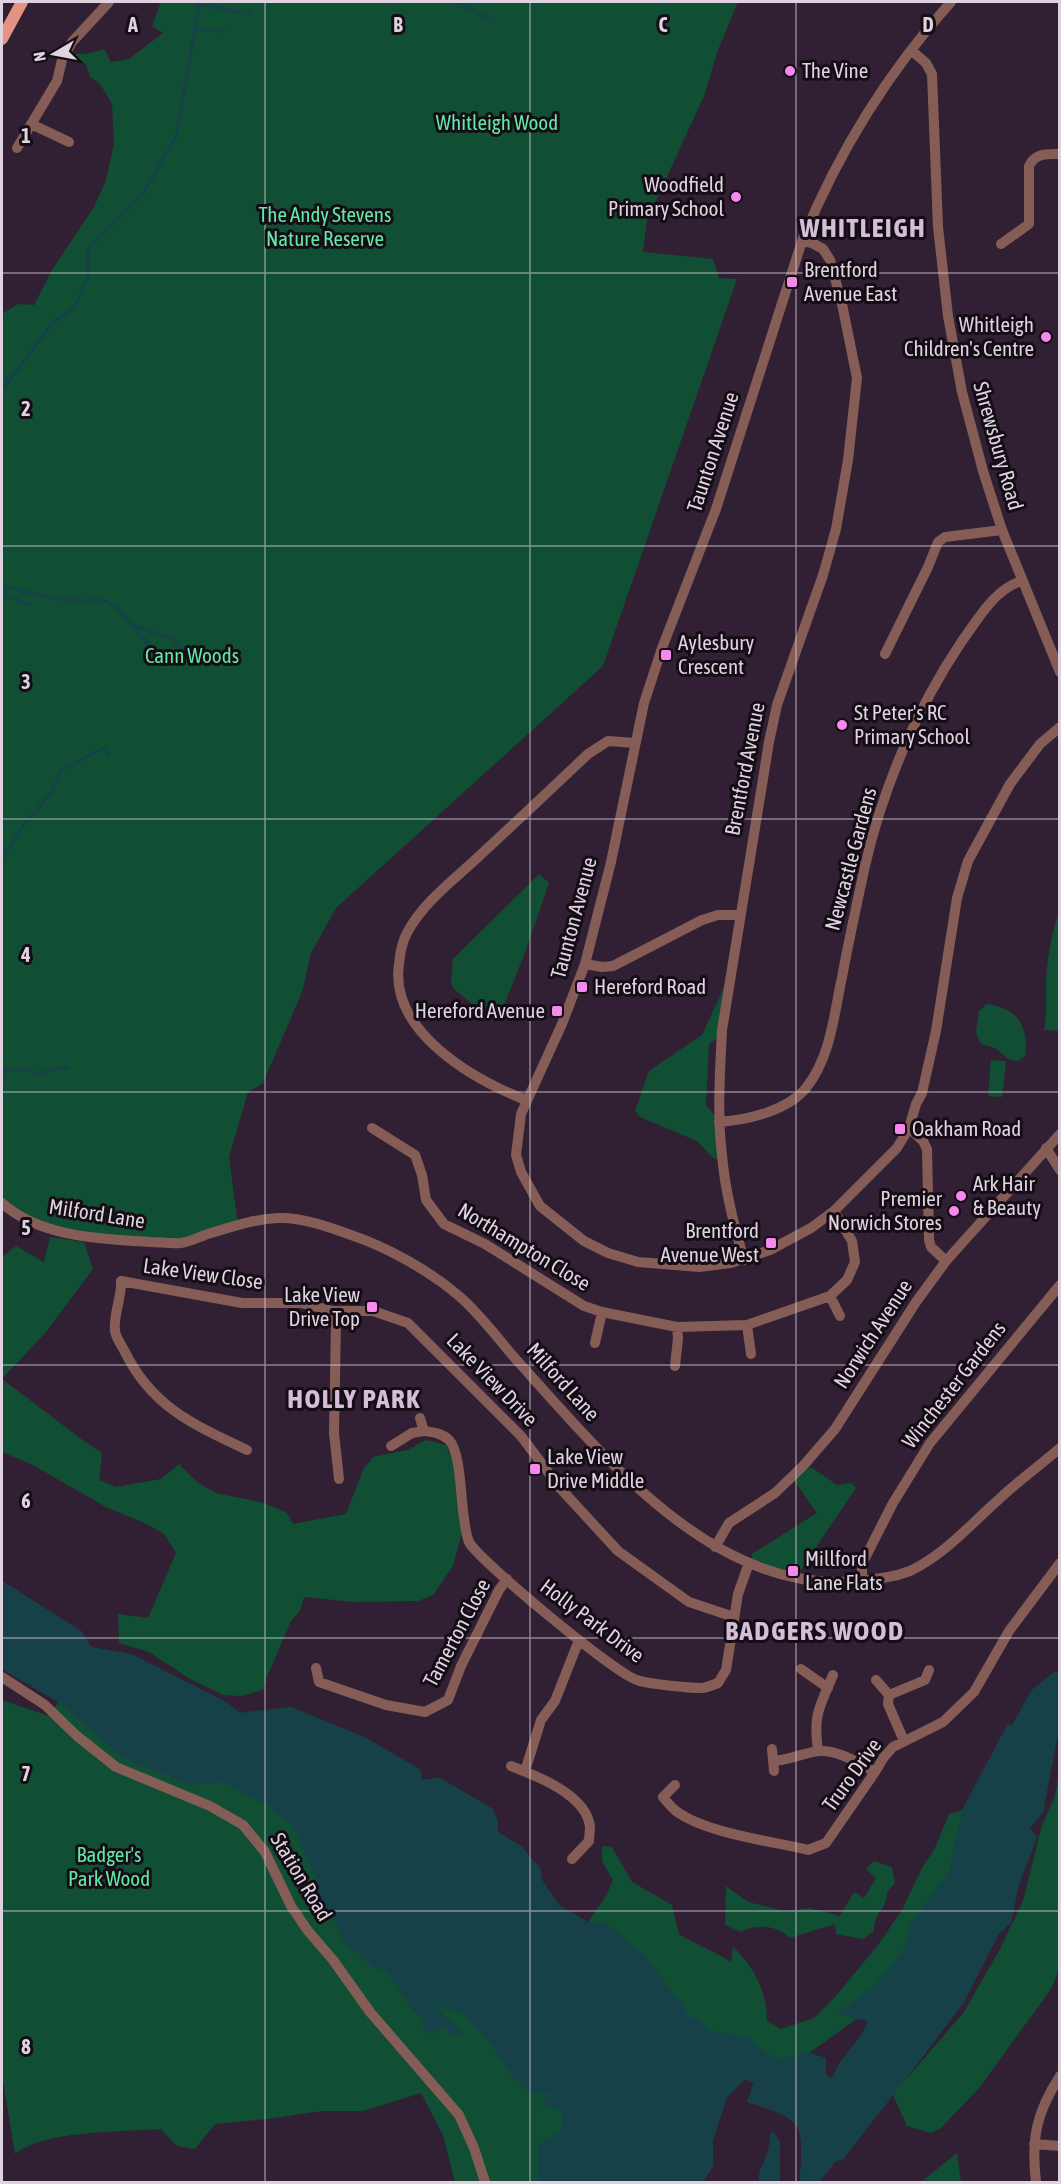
<svg xmlns="http://www.w3.org/2000/svg" width="1061" height="2184" viewBox="0 0 1061 2184" font-family="'Asap Condensed',sans-serif">
<style>
.green{fill:#104f34;fill-rule:evenodd}
.water{fill:#174149}
.lines{fill:none;stroke-linecap:round;stroke-linejoin:round}
.stream{stroke:#174149;stroke-width:3}
.minor{stroke:#855d56;stroke-width:10}
.major{stroke:#e49284;stroke-width:12}
.grid{fill:none;stroke:#dfd3e0;stroke-width:1.5;stroke-opacity:0.55}
.poi-dot{fill:#f689ee;stroke:#140d15;stroke-width:2}
.labels{text-anchor:middle;stroke-width:6;stroke-linejoin:round;paint-order:stroke}
.poi-label{font-size:21px;fill:#dfd3e0;stroke:#140d15;text-anchor:start}
.park-label{font-size:21px;fill:#61e8a7;stroke:#140d15}
.street-label{font-size:21px;fill:#dfd3e0;stroke:#140d15}
.district-label{font-size:27px;font-weight:bold;letter-spacing:1.5px;fill:#d4bed7;stroke:#140d15}
.grid-label{font-size:20px;text-anchor:middle;font-weight:bold;fill:#dfd3e0;stroke:#140d15;stroke-width:6;stroke-linejoin:round;paint-order:stroke}
</style>
<rect width="100%" height="100%" fill="#312033"/>
<path class="green" d="M161 2H738L718 50 704 96 652 209 648 211 643 252 713 259 719 278 737 279 603 666 336 908 311 953 302 992 263 1083 248 1092 229 1157 238 1225 180 1241 89 1236 2 1209V314L18 304 34 305 52 270 94 207 106 180 114 144 112 104 100 84 90 77 86 64 75 60 76 54H87L104 49 111 62 129 59 163 33 152 26Z
M539 874 549 883 524 955 501 1013 492 1020 454 989 451 983 453 959Z
M1059 911V1031L1044 1030C1047 1016 1046 1003 1046 989 1046 961 1051 936 1059 911Z
M725 985 718 1038 709 1044 706 1105 715 1116 718 1160 712 1157 697 1141 640 1117 635 1111 649 1071 702 1035Z
M987 1004C1018 1008 1029 1027 1025 1056L1018 1061 1008 1059 995 1048 981 1044 976 1032 979 1011Z
M991 1060 1006 1061 1002 1097 988 1096Z
M50 1237 84 1242 93 1269 46 1332 2 1379 84 1441 102 1453 99 1480 116 1487 161 1479 179 1464 198 1483 216 1493 264 1503 287 1513 293 1524 346 1514 363 1470 373 1457 408 1450 426 1440 446 1445 453 1462 462 1532 453 1566 433 1595 418 1601 354 1602 304 1597 300 1611 291 1621 266 1679 263 1690 241 1696 223 1695 190 1679 149 1652 119 1643 118 1614 148 1618 176 1553 164 1534 147 1524 106 1507 31 1464 2 1452V1257L16 1246 44 1262Z
M811 1467 837 1485 852 1483 856 1488 810 1556 811 1557 797 1575 752 1562V1554L817 1513 793 1479Z
M2 1581 81 1631 91 1647 131 1654 226 1702 240 1713 291 1707 366 1738 421 1770V1780L440 1778 493 1809 498 1822V1832L522 1847 540 1868 542 1880 559 1905 588 1922 606 1896 613 1880 602 1861V1846L612 1847 632 1882 672 1905 679 1934C696 1945 714 1951 731 1962L733 1947C754 1966 767 1992 767 2021L781 2029 814 2018 835 1997 878 1945 902 1910 922 1868 934 1850 949 1814 962 1810 1008 1724 1012 1726 1031 1691 1054 1672H1059V1728L1043 1812 1030 1828 1037 1837 1019 1884 1011 1922 998 1935 964 2002 903 2083 964 2012 1001 1947 1023 1901 1042 1825 1055 1796 1059 1772V1970L1051 1989 980 2087 941 2128 931 2133 907 2126 893 2095 844 2158 835 2162 819 2182H800C803 2123 807 2120 747 2102L754 2083 745 2079 727 2097 713 2140V2166L703 2182H455L443 2135 421 2093 363 2111H322L267 2119 215 2124 195 2149 177 2146 161 2129C124 2132 43 2130 15 2154L2 2075V1700L49 1716 58 1702 2 1669ZM858 2018 868 2021C860 2042 842 2058 832 2079L826 2075V2058L809 2053Z
M874 1861 892 1867 895 1883 887 1892C887 1911 874 1910 874 1931L863 1939 836 1934 835 1924 790 1938C778 1926 756 1923 741 1932L725 1925 726 1886 748 1902 785 1911 809 1908 840 1916 854 1892 864 1898 876 1878 866 1869Z
M957 2153 961 2182H921Z"/>
<path class="water" d="M2 1581 81 1631 91 1647 131 1654 226 1702 240 1713 291 1707 366 1738 421 1770V1780L440 1778 493 1809 498 1822V1832L522 1847 540 1868 542 1880 559 1905 588 1922 605 1923 648 1958 673 1994 681 2000 689 2017 696 2018 710 2030 749 2038 764 2052 779 2059 808 2053 826 2058V2075L832 2079 839 2063 864 2032 868 2021 836 2013 874 1987 907 1944 909 1926 949 1871 962 1811 1008 1724 1012 1726 1031 1691 1054 1672H1059V1728L1043 1812 1030 1828 1037 1837 1019 1884 1011 1922 998 1935 964 2002 844 2158 835 2162 819 2182H800C803 2123 806 2120 747 2102L754 2083 745 2079 727 2097 713 2140V2166L703 2182H538V2145L561 2132V2111L539 2105 545 2100 549 2093H530L513 2077 495 2050 465 2015 433 2004 463 2033 452 2037 444 2026 432 2034 424 2030 420 2015 412 2010 387 1971 374 1968 343 1941 336 1923 317 1896 318 1883 293 1826 268 1806 223 1782 191 1785 123 1758 59 1702 2 1669Z
M772 2131 780 2141V2182H759C758 2171 763 2165 767 2154 770 2146 768 2139 772 2131Z"/>
<g class="lines">
<path class="stream" d="M457 2 473 10
M199 4 240 12
M245 13 250 14
M478 13 493 22
M196 30 224 31
M2 390 53 322 74 308 88 277V249L143 194 176 136 200 2
M2 586 46 597 80 601 103 600 117 608 154 651
M2 594 30 605
M132 625 173 639 183 650
M2 860 22 827 51 793 61 771 103 748 109 756
M2 1073 8 1070H32L34 1074 68 1067"/>
<path class="minor" d="M951 2C888 72 838 153 802 241L716 509 662 648 644 703 611 862 585 964 562 1024 521 1114 516 1155 521 1172 540 1206 584 1241 608 1253 638 1262 699 1267 731 1263 770 1250 811 1228 834 1211 897 1148 909 1128 916 1104 922 1093 936 1031 957 898 968 861 1010 784 1040 744 1060 727
M911 50 926 63 932 74 938 227 948 316 962 392 983 471 1002 530 1060 672
M31 124 69 142
M17 148 57 81 62 60 72 42 109 2
M1001 244 1029 224V166C1035 153 1046 154 1060 154
M885 654 928 567 938 542 945 537 1002 530
M585 964 602 967 613 966 702 920 718 915H739
M526 1100C472 1079 389 1031 399 964 400 954 402 942 407 933 422 904 452 881 475 860 513 825 551 789 588 754L608 741 635 743
M719 1122C747 1120 787 1111 806 1088 831 1057 834 1014 842 977 849 940 857 903 865 866 883 787 917 708 962 641 979 618 993 591 1021 581
M372 1128 415 1155 422 1175 426 1200 444 1224 485 1244 584 1306 602 1312 677 1327 747 1325 830 1296 847 1280 855 1262 852 1241 834 1211
M909 1128 923 1141 927 1149 929 1240 931 1247 946 1261
M1046 1148 1060 1170
M2 1203C39 1237 101 1239 150 1242 159 1242 171 1244 181 1243 189 1242 197 1238 205 1235 228 1228 253 1219 278 1218 301 1217 329 1227 351 1235 387 1247 430 1271 459 1296 479 1313 496 1336 513 1356 599 1451 713 1595 855 1581 874 1579 892 1578 910 1571 944 1555 970 1525 997 1501 1017 1482 1039 1466 1060 1448
M744 1260C734 1225 725 1191 722 1155 717 1114 720 1072 722 1030L769 742 777 705 823 575 836 529 848 460 857 378 842 304 830 260 823 249 812 243 802 241
M830 1296 840 1316
M333 1311 336 1322 334 1433 339 1479
M747 1325 751 1354
M595 1343 602 1312
M675 1366 678 1338 677 1327
M420 1418 424 1431C432 1432 442 1433 449 1440 464 1456 459 1518 469 1542 477 1559 617 1675 637 1680 648 1684 689 1688 701 1688 706 1688 713 1685 718 1683L726 1670 738 1594 749 1563
M391 1446 412 1433 424 1431
M247 1450C194 1425 152 1407 125 1352 122 1346 116 1338 115 1331 113 1315 122 1297 121 1281L242 1303H301L333 1311H373L408 1323 521 1436 560 1488 618 1551 689 1602 734 1617
M715 1547 729 1523 775 1493 803 1466 835 1429 916 1302 946 1261 1060 1134
M862 1580V1564L893 1503 930 1443 1060 1285
M316 1668 319 1682 386 1705 425 1712 448 1700 461 1666 499 1590 507 1579
M801 1669 828 1688
M2 1677 45 1705 77 1736 116 1767 210 1806 243 1825 265 1852 291 1906 308 1931 333 1960 370 2012 459 2115 474 2148 485 2182
M876 1680 889 1695 888 1704 904 1741
M889 1695 925 1680 929 1670
M772 1749 774 1771
M818 1751C813 1715 819 1708 833 1675
M773 1761C789 1760 803 1753 819 1751 839 1750 858 1763 875 1772
M511 1766C537 1776 587 1795 590 1827 590 1831 589 1837 589 1841L572 1859
M525 1771 541 1720 555 1701 579 1640
M675 1785 663 1797C667 1802 671 1807 676 1811 705 1833 771 1841 808 1850L826 1843 875 1772 884 1757 893 1747 943 1722 974 1692 1009 1631 1060 1563
M1034 2144 1060 2146
M1036 2182C1031 2139 1036 2113 1060 2076"/>
<path class="major" d="M2 39 22 2"/>
</g>
<path class="grid" d="M265 2V2182M530 2V2182M796 2V2182M2 273H1060M2 546H1060M2 819H1060M2 1092H1060M2 1365H1060M2 1638H1060M2 1911H1060"/>
<g class="poi-dot">
<circle cx="790" cy="71" r="6"/>
<circle cx="736" cy="197" r="6"/>
<rect x="786" y="276" width="12" height="12" rx="3"/>
<circle cx="1046" cy="337" r="6"/>
<rect x="660" y="649" width="12" height="12" rx="3"/>
<circle cx="842" cy="725" r="6"/>
<rect x="576" y="981" width="12" height="12" rx="3"/>
<rect x="551" y="1005" width="12" height="12" rx="3"/>
<rect x="894" y="1123" width="12" height="12" rx="3"/>
<circle cx="961" cy="1196" r="6"/>
<circle cx="954" cy="1211" r="6"/>
<rect x="765" y="1237" width="12" height="12" rx="3"/>
<rect x="366" y="1301" width="12" height="12" rx="3"/>
<rect x="529" y="1463" width="12" height="12" rx="3"/>
<rect x="787" y="1565" width="12" height="12" rx="3"/>
</g>
<g class="labels">
<g class="poi-label">
<text x="802" y="78">The Vine</text>
<text x="724" y="192" text-anchor="end">Woodfield<tspan x="724" dy="24">Primary School</tspan></text>
<text x="804" y="277">Brentford<tspan x="804" dy="24">Avenue East</tspan></text>
<text x="1034" y="332" text-anchor="end">Whitleigh<tspan x="1034" dy="24">Children's Centre</tspan></text>
<text x="678" y="650">Aylesbury<tspan x="678" dy="24">Crescent</tspan></text>
<text x="854" y="720">St Peter's RC<tspan x="854" dy="24">Primary School</tspan></text>
<text x="594" y="994">Hereford Road</text>
<text x="545" y="1018" text-anchor="end">Hereford Avenue</text>
<text x="912" y="1136">Oakham Road</text>
<text x="973" y="1191">Ark Hair<tspan x="973" dy="24">&amp; Beauty</tspan></text>
<text x="942" y="1206" text-anchor="end">Premier<tspan x="942" dy="24">Norwich Stores</tspan></text>
<text x="759" y="1238" text-anchor="end">Brentford<tspan x="759" dy="24">Avenue West</tspan></text>
<text x="360" y="1302" text-anchor="end">Lake View<tspan x="360" dy="24">Drive Top</tspan></text>
<text x="547" y="1464">Lake View<tspan x="547" dy="24">Drive Middle</tspan></text>
<text x="805" y="1566">Millford<tspan x="805" dy="24">Lane Flats</tspan></text>
</g>
<g class="park-label">
<text x="497" y="130">Whitleigh Wood</text>
<text x="325" y="222">The Andy Stevens<tspan x="325" dy="24">Nature Reserve</tspan></text>
<text x="192" y="663">Cann Woods</text>
<text x="109" y="1862">Badger's<tspan x="109" dy="24">Park Wood</tspan></text>
</g>
<g class="street-label">
<text transform="translate(998 446) rotate(74)" y="7">Shrewsbury Road</text>
<text transform="translate(713 452) rotate(-72)" y="7">Taunton Avenue</text>
<text transform="translate(745 769) rotate(-79)" y="7">Brentford Avenue</text>
<text transform="translate(851 859) rotate(-75)" y="7">Newcastle Gardens</text>
<text transform="translate(574 918) rotate(-75)" y="7">Taunton Avenue</text>
<text transform="translate(97 1214) rotate(9)" y="7">Milford Lane</text>
<text transform="translate(524 1247) rotate(31)" y="7">Northampton Close</text>
<text transform="translate(203 1274) rotate(8)" y="7">Lake View Close</text>
<text transform="translate(873 1334) rotate(-57)" y="7">Norwich Avenue</text>
<text transform="translate(492 1380) rotate(46)" y="7">Lake View Drive</text>
<text transform="translate(563 1382) rotate(48)" y="7">Milford Lane</text>
<text transform="translate(954 1385) rotate(-52)" y="7">Winchester Gardens</text>
<text transform="translate(592 1621) rotate(37)" y="7">Holly Park Drive</text>
<text transform="translate(457 1633) rotate(-62)" y="7">Tamerton Close</text>
<text transform="translate(852 1775) rotate(-54)" y="7">Truro Drive</text>
<text transform="translate(301 1877) rotate(59)" y="7">Station Road</text>
</g>
<g class="district-label">
<text x="863" y="237">WHITLEIGH</text>
<text x="354" y="1408">HOLLY PARK</text>
<text x="815" y="1640">BADGERS WOOD</text>
</g>
</g>
<g class="grid-label">
<text x="133" y="32">A</text>
<text x="398" y="32">B</text>
<text x="663" y="32">C</text>
<text x="928" y="32">D</text>
<text x="26" y="143">1</text>
<text x="26" y="416">2</text>
<text x="26" y="689">3</text>
<text x="26" y="962">4</text>
<text x="26" y="1235">5</text>
<text x="26" y="1508">6</text>
<text x="26" y="1781">7</text>
<text x="26" y="2054">8</text>
</g>
<rect width="1061" height="2184" fill="none" stroke="#dfd3e0" stroke-width="6"/>
<g transform="translate(54 54) rotate(260)" stroke="#140d15" stroke-width="4.5" paint-order="stroke">
<path d="M0-4.5L10 22L0 15L-10 22Z" fill="#dfd3e0"/>
<text y="-9" font-size="16" font-weight="bold" text-anchor="middle" fill="#dfd3e0">N</text>
</g>
</svg>
